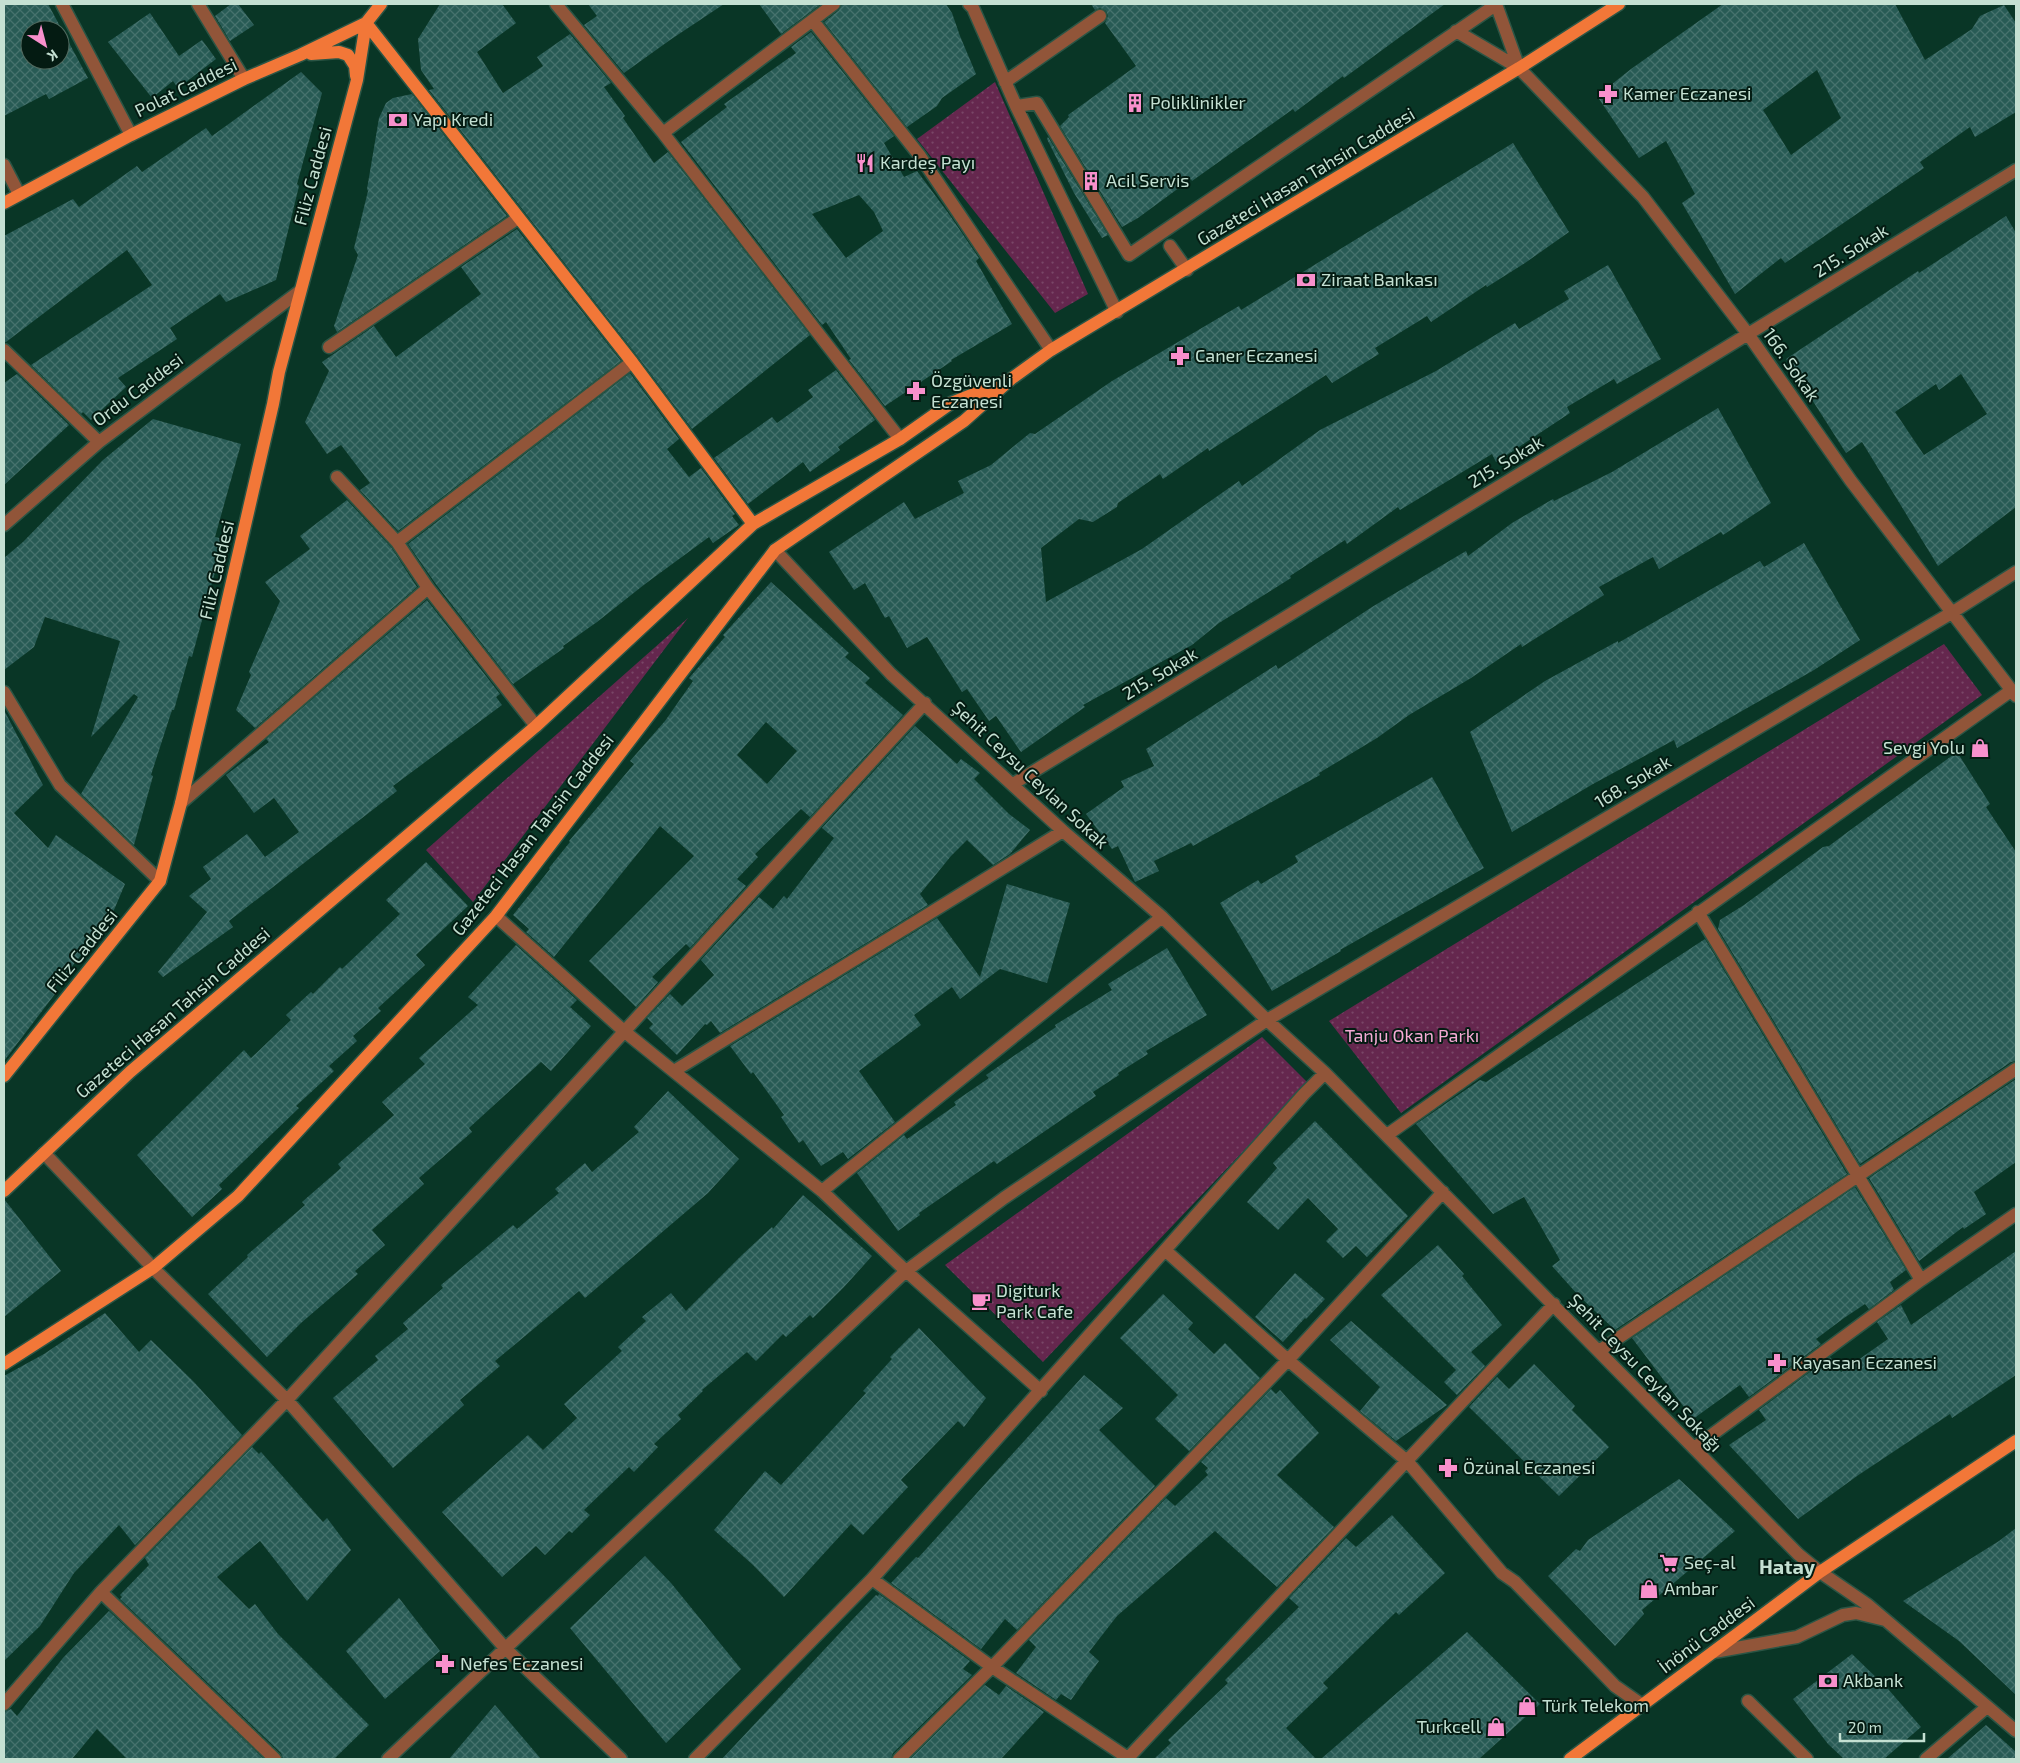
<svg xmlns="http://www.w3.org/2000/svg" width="2020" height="1763" viewBox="0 0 2020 1763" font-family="'Exo 2',sans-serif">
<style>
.park{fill:url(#park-dots)}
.building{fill:url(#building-cross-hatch);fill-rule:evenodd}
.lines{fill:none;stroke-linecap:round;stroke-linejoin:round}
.minor-casing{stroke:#2b5545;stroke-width:15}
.major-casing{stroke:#2b5545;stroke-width:15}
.minor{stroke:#915539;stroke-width:12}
.major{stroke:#f27738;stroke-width:12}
.labels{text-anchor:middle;stroke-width:4;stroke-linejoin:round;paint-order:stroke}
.street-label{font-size:18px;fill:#c4e0d2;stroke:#041b12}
.poi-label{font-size:18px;fill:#c4e0d2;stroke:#041b12;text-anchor:start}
.park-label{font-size:18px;fill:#f5aad4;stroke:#041b12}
.quarter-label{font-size:20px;font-weight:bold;fill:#c4e0d2;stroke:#041b12}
</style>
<defs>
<pattern id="park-dots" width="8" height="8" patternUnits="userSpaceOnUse" patternTransform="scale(1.25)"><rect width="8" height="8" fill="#65274e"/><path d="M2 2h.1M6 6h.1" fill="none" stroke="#794667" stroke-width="1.8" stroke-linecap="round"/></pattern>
<pattern id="building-cross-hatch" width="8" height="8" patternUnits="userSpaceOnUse" patternTransform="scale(1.25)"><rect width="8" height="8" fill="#285b55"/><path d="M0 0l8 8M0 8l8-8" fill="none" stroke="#46726d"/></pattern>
</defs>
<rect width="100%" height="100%" fill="#093626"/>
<path class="park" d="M995 82 1088 294 1055 313 917 139Z
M688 618 473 902 426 850Z
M1944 644 1982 695 1401 1113 1329 1021Z
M1262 1037 1308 1083 1043 1362 945 1265Z"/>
<path class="building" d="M4 4H48L88 78 49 99 46 94 4 116ZM30 30H60V60H30Z
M231 4H238L254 25 230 41 215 16Z
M440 4H502L516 23 477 52 503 93 543 66 537 57 570 34 611 83 604 87 625 116 623 118 654 163 668 152 810 335 692 429 638 357 429 90 434 89 421 70 418 39Z
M588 4H724L670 40 624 73 584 25 597 16Z
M759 4H821L781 34Z
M842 4H946L952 13 960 36 976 74 942 98 937 106 907 127 824 22 839 10Z
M1091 4H1445L1344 78 1343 76 1295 112 1293 109 1192 181 1191 179 1138 218 1122 227 1060 126 1069 117 1068 115 1136 66 1105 23 1108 16 1106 11 1100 8 1095 10Z
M1723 4H1895L1925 60 1972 29 1980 16 2004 5 2016 23V112L1975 137 1970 127 1920 162 1924 168 1785 263 1781 258 1735 294 1682 203 1695 194 1666 141 1639 158 1597 96 1631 69ZM1817 70 1841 118 1791 155 1763 110Z
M150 13 179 56 202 40 216 59 178 88 173 81 152 98 108 42Z
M811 32 894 136 884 143 904 177 917 171 949 214 979 258 976 261 1012 324 951 360 952 361 885 406 849 360 851 359 826 322 822 325 681 142 727 107 724 104 796 53 791 47ZM859 195 874 212 883 231 846 258 812 214Z
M301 72 322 93 297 184 299 186 276 280 226 302 220 294 170 328 177 339 118 378 126 387 91 420 83 412 81 414 31 365 152 285 127 250 6 342H4V236L73 199 79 207 137 166 142 172 206 128 212 136Z
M412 94 507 216 337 332 334 326 358 255 354 248 368 191 367 189 379 118 386 103 393 98Z
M1048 137 1108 235 1102 238 1074 193 1047 139Z
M1513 143 1569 232 1525 263 1487 287 1486 285 1431 322 1427 316 1375 348 1379 354 1332 383 1326 375 1209 451 1208 448 1163 479 1160 474 1118 503 1117 507 1093 522 1079 519 1041 548 1046 602 1142 549 1239 481 1242 486 1320 430 1436 371 1515 323 1519 329 1569 299 1564 291 1608 265 1661 359 1617 384 1614 379 1567 407 1570 413 1496 462 1492 454 1400 510 1398 507 1347 544 1345 540 1290 576 1291 578 1219 623 1192 645 1083 705 1085 707 1021 752 996 716 989 721 967 689 962 692 927 637 907 648 889 616 885 618 865 583 854 590 829 552 904 502 915 519 964 493 958 481 991 465 1030 433 1035 434 1112 381 1239 306 1241 310Z
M2006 216 2016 233V507L1938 566 1862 442 1846 453 1786 359 1918 271 1919 273ZM1961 374 1987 414 1924 455 1895 412 1936 384 1939 390Z
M517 229 621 361 398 531 360 490 370 483 341 445 327 454 305 422 329 371 322 362 374 326 396 357 481 294 461 267Z
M836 370 875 420 838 447 840 450 810 472 803 462 748 504 714 458 772 417 777 423 813 397 808 390Z
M630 373 679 439 667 449 689 477 701 468 735 514 732 516 739 525 713 543 709 537 645 584 597 622 563 646 564 648 513 684 435 583 408 544Z
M17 374 69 425 4 485V383Z
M1718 408 1771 503 1723 535 1721 532 1659 569 1653 557 1599 587 1604 595 1522 647 1521 644 1471 678 1409 715 1377 738 1319 773 1320 775 1193 846 1191 843 1154 861 1159 871 1135 882 1118 846 1112 849 1086 814 1124 787 1121 781 1154 766 1146 749 1180 727 1276 665 1278 669 1372 607 1466 551 1468 556 1512 523 1553 499 1554 501 1612 472Z
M153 419 241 444 215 537 224 539 212 583 192 657 189 656 174 710H172L151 775 153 776 134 845 81 794 138 697 134 694 91 737 120 641 45 617 34 647 4 670V558L23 542 103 460Z
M347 500 391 547 417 587 255 728 236 710 251 675 249 672 280 601 265 582 310 549 300 536Z
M1804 543 1860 640 1814 670 1677 748 1674 740 1593 784 1512 832 1470 732 1545 681 1618 641V643L1760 561 1764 567Z
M771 582 849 653 845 657 870 678 865 683 903 715 810 817 801 809 755 854 758 857 737 879 746 886 690 948 686 944 652 977 658 982 636 1007 589 961 694 856 660 826 554 957 526 932 529 929 513 915 550 869 549 868 570 842 569 841 634 764 630 761 665 721 693 681 689 678 725 637 723 635ZM766 722 797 751 767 784 737 755Z
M427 600 500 694 496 697 502 705 393 786 397 791 229 921 233 927 163 977 158 972 207 912 189 896 211 879 203 867 247 834 265 857 299 832 274 798 254 813 226 775 269 742 266 739Z
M4 710 43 785 14 813 48 848 56 835 125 884 111 917 55 988 58 990 4 1061Z
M915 726 957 764 961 759 980 773 974 779 1009 814 1030 830 1010 854 993 865 967 840 951 856 920 894 928 905 720 1033 711 1021 707 1025 705 1024 677 1055 649 1028 653 1024 647 1018 670 994 682 1006 714 975 701 960 759 897 773 909 784 896 787 899 834 838 822 828Z
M1957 752 1990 804 1986 807 2016 852V1061L2011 1062 1860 1164 1718 929 1720 920 1744 905 1823 847 1829 846 1849 831Z
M1432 777 1484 868 1340 950 1341 951 1272 991 1220 903 1258 880 1261 884 1298 862 1295 856Z
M426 862 468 906 416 955 425 965 378 1008 381 1011 353 1036 357 1041 329 1066 334 1071 296 1106 299 1108 219 1185 222 1189 192 1217 137 1155 244 1050 251 1058 291 1020 286 1015 311 992 313 994 340 967 342 969 400 914 386 900Z
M1007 884 1070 903 1047 983 1000 969 960 999 952 987 914 1015 921 1025 859 1071 895 1122 848 1159 843 1152 821 1166 803 1140 799 1143 781 1117 784 1115 753 1072 751 1074 730 1046 937 918 980 977Z
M1705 939 1847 1174 1615 1330 1578 1295 1552 1266 1560 1260 1524 1197 1493 1214 1416 1124 1480 1080 1486 1082Z
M516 945 577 1000 570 1007 591 1026 551 1071 541 1062 469 1128 472 1132 419 1178 424 1184 372 1230 385 1245 355 1271 358 1274 301 1323 267 1357 208 1294 248 1257 247 1255 305 1205 302 1202 341 1168 338 1164 394 1115 382 1102 425 1064 419 1058 478 1005 468 997Z
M1167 948 1207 1015 1146 1051 1148 1054 1118 1073 1119 1075 1093 1092 1096 1096 997 1164 994 1161 919 1213 920 1215 898 1231 857 1173 904 1135 907 1139 956 1105 954 1102 989 1078 986 1075 1056 1027 1055 1025 1112 990 1108 984Z
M2016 1079V1162L1974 1192 1986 1214 1964 1229 1963 1227 1919 1261 1869 1178Z
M668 1091 739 1159 708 1193 585 1298 579 1291 495 1361 500 1366 460 1400 464 1405 393 1468 333 1398 378 1360 375 1356 408 1329 403 1323 443 1288 441 1285 513 1225 517 1229 559 1193 555 1189 585 1163 592 1172 639 1132 634 1127Z
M1315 1121 1408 1216 1367 1257 1356 1246 1343 1258 1326 1241 1338 1229 1308 1198 1278 1230 1247 1202 1277 1168 1273 1163Z
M1855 1187 1906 1270 1890 1282 1894 1290 1869 1309 1865 1304 1844 1318 1816 1339 1821 1344 1749 1397 1740 1385 1693 1419 1632 1338Z
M803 1195 872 1256 844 1287 813 1318 810 1315 786 1337 783 1334 756 1361 747 1352 702 1390 703 1391 678 1415 681 1419 654 1444 658 1447 634 1472 629 1467 584 1510 590 1515 572 1533 569 1531 545 1555 536 1546 502 1577 442 1512 528 1435 543 1450 577 1418 564 1404 622 1351 618 1347 646 1321 642 1317 671 1293 686 1311 742 1255 772 1227 773 1229Z
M4 1199 61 1271 4 1317Z
M1438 1245 1464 1274 1462 1276 1502 1325 1471 1352 1485 1366 1457 1395 1444 1382 1456 1370 1381 1295Z
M2016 1251V1375L1952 1418 1950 1414 1857 1476 1798 1519 1729 1445 1766 1420 1759 1410 1830 1357 1841 1372 1888 1339 1877 1322 1901 1305 1911 1325Z
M1295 1273 1325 1299 1306 1319 1305 1318 1283 1342 1255 1317Z
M1163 1294 1193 1323 1188 1329 1214 1354 1225 1343 1260 1378 1189 1451 1155 1419 1178 1395 1120 1338Z
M105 1313 139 1352 151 1340 194 1382 242 1435 135 1545 119 1525 74 1573 40 1626 4 1661V1376L44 1354Z
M1351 1321 1447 1405 1396 1441 1360 1411 1380 1387 1330 1340Z
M919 1328 986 1398 964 1427 958 1421 901 1480 908 1487 863 1535 851 1524 784 1597 753 1565 714 1530 765 1471 781 1485 866 1393 863 1391 892 1359 890 1357Z
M1534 1364 1575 1406 1572 1410 1609 1447 1559 1496 1469 1407 1497 1377 1509 1389Z
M1084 1375 1123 1408 1099 1430 1155 1486 1017 1630 1005 1619 981 1649 891 1583 916 1557 918 1558Z
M1271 1389 1276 1394 1280 1390 1319 1433 1277 1475 1334 1527 1277 1587 1215 1531 1117 1616 1089 1652 1099 1661 1071 1700 1061 1694 1056 1700 1016 1673 1036 1647 1029 1640 1166 1498 1175 1506 1208 1475 1205 1471 1208 1468 1201 1462Z
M252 1447 259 1454 261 1452 323 1522 327 1518 351 1550 307 1601 260 1541 217 1577 249 1609 255 1604 278 1634 369 1725 334 1759H283L281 1753 120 1599 122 1597 120 1595 149 1565 145 1558Z
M1679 1479 1735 1531 1642 1610 1644 1614 1615 1646 1548 1576 1576 1549 1580 1551 1588 1540Z
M1392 1515 1445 1573 1399 1615 1396 1612 1323 1683 1328 1688 1286 1728 1316 1759H1154L1171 1743 1168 1740 1228 1683 1225 1680 1299 1607 1289 1598 1346 1538 1356 1547Z
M2016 1528V1695L1959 1641 1903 1601 1999 1541Z
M645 1556 671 1583 741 1669 666 1743 570 1628Z
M879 1594 970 1661 963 1669 972 1675 893 1753 891 1759H722L851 1621 876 1595 878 1596Z
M399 1598 440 1651 385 1699 346 1651Z
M109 1611 264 1759H127L97 1729 72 1759H4V1712L11 1709 17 1716 63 1658Z
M1467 1632 1540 1704 1479 1759H1321Z
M1852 1654 1888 1689 1921 1727 1884 1759H1844L1828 1744 1793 1699Z
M985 1685 999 1695 1006 1686 1044 1712 1001 1759H910Z
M495 1705 541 1759H449Z
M1986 1725 2016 1752V1759H1947Z"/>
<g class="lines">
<g class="minor-casing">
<path id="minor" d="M62 4 131 135
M198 4 244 79
M556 4 663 133 900 439
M969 4 973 8 1016 106 1117 312
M1496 4 1519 68
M813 21 920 156 1051 350
M1456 31 1519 68 1643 197 1748 334 1851 481 2016 696
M1005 82 1100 16
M1016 106 1037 103 1129 255 1497 4
M663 133 834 4
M4 165 19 194
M1170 246 1187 270
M329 347 518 218
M4 350 99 442
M337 477 397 542 428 588 536 726
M4 525 99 442 300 291
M397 542 632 362
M775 550 891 674 1063 831 1162 917 1267 1020 1325 1073 1798 1554 1820 1572 1868 1605 2016 1731
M4 692 60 785 160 881
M1013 784 2016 170
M181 803 428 588
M1698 912 1921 1280
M496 916 625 1032 822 1191 906 1271 1041 1391
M674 1071 1063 831
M1387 1135 2012 690
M44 1153 153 1268 287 1400 505 1648 621 1759
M822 1191 1162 917
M1166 1251 1288 1360 1407 1461 1502 1573 1515 1582 1615 1686 1642 1705
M1599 1351 2016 1069
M1694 1448 1921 1280 2016 1214
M872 1579 992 1667 1128 1758
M101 1592 275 1759
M1714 1652 1797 1637 1843 1615 1856 1613 1885 1620
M1748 1701 1807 1759
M4 1704 101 1592 287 1400 925 703
M388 1759 906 1271 1004 1198 1267 1020 1953 612 2016 572
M695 1759 872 1579 1304 1094 1325 1073
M899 1759 992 1667 1288 1360 1443 1192
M1127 1759 1554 1304
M1926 1759 1987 1707"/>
</g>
<g class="major-casing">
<path id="major" d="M366 23 632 362 753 524
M311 54 339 52 348 55 355 66 356 76
M4 203 131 135 244 79 300 55 366 23 381 4
M4 1076 160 881 181 803 273 404 279 372 357 80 366 23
M4 1191 130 1072 536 726 753 524 900 439 951 403 1004 382
M4 1364 153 1268 238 1196 496 916 775 550 964 421 1011 379 1051 350 1519 68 1619 4
M1570 1759 1820 1572 2016 1441"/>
</g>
<use href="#minor" class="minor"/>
<use href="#major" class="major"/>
</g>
<defs>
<g id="pharmacy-bare" transform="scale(1.5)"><path d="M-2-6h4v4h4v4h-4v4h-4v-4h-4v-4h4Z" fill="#f890cc" stroke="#041b12" stroke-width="2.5" paint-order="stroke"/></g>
<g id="building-bare" transform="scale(1.5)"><path d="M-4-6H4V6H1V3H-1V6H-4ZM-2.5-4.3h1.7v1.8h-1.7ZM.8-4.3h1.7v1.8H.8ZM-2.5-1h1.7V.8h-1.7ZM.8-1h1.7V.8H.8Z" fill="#f890cc" stroke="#041b12" stroke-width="2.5" paint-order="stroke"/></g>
<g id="bank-bare" transform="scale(1.5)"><path d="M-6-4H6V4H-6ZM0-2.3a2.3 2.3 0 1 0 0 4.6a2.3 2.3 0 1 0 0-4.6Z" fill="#f890cc" stroke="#041b12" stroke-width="2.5" paint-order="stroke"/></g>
<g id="restaurant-bare" transform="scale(1.5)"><path d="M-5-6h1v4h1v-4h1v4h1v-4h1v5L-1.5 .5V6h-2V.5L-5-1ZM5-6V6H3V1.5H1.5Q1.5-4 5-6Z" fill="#f890cc" stroke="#041b12" stroke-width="2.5" paint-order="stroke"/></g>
<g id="shop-bare" transform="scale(1.5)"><path d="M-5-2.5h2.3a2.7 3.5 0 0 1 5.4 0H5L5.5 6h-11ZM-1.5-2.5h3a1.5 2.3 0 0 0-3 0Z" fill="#f890cc" stroke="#041b12" stroke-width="2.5" paint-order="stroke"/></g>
<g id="cafe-bare" transform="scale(1.5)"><path d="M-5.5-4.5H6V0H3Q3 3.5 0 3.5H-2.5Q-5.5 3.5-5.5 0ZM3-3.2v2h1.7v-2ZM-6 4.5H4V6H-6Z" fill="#f890cc" stroke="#041b12" stroke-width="2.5" paint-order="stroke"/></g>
<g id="supermarket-bare" transform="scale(1.5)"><path d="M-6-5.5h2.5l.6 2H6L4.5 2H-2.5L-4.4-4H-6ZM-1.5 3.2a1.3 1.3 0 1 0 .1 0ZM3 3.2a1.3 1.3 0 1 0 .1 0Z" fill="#f890cc" stroke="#041b12" stroke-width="2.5" paint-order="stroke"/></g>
</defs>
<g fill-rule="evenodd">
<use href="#pharmacy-bare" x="1608" y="94"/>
<use href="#building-bare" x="1135" y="103"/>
<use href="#bank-bare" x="398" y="120"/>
<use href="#restaurant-bare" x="865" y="163"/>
<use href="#building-bare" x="1091" y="181"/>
<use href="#bank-bare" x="1306" y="280"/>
<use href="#pharmacy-bare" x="1180" y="356"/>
<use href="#pharmacy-bare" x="916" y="391"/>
<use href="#shop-bare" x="1980" y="748"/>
<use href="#cafe-bare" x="981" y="1301"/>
<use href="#pharmacy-bare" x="1777" y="1363"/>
<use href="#pharmacy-bare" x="1448" y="1468"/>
<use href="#supermarket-bare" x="1669" y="1563"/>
<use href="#shop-bare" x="1649" y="1589"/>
<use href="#pharmacy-bare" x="445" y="1664"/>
<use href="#bank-bare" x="1828" y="1681"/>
<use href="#shop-bare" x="1527" y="1706"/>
<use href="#shop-bare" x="1496" y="1727"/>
</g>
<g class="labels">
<g class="street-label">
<text transform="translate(186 88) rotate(-26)" y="6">Polat Caddesi</text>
<text transform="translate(313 176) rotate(-75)" y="6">Filiz Caddesi</text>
<text transform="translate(1306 177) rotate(-31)" y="6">Gazeteci Hasan Tahsin Caddesi</text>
<text transform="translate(1851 251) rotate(-32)" y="6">215. Sokak</text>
<text transform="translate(1791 365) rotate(55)" y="6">166. Sokak</text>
<text transform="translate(138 390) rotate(-37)" y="6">Ordu Caddesi</text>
<text transform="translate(1506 462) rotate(-31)" y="6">215. Sokak</text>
<text transform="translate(217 570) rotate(-77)" y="6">Filiz Caddesi</text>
<text transform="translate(1160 674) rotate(-31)" y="6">215. Sokak</text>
<text transform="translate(1030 775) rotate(43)" y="6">Şehit Ceysu Ceylan Sokak</text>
<text transform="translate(1633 782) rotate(-31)" y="6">168. Sokak</text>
<text transform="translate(533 835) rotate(-52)" y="6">Gazeteci Hasan Tahsin Caddesi</text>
<text transform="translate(82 951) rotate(-51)" y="6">Filiz Caddesi</text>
<text transform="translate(173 1013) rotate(-41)" y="6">Gazeteci Hasan Tahsin Caddesi</text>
<text transform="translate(1645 1373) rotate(46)" y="6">Şehit Ceysu Ceylan Sokağı</text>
<text transform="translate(1707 1635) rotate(-37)" y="6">İnönü Caddesi</text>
</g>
<g class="poi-label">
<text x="1623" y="100">Kamer Eczanesi</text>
<text x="1150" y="109">Poliklinikler</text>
<text x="413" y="126">Yapı Kredi</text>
<text x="880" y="169">Kardeş Payı</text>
<text x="1106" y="187">Acil Servis</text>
<text x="1321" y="286">Ziraat Bankası</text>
<text x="1195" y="362">Caner Eczanesi</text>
<text x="931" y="387">Özgüvenli<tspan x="931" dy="21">Eczanesi</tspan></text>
<text x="1965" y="754" text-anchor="end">Sevgi Yolu</text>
<text x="996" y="1297">Digiturk<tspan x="996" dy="21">Park Cafe</tspan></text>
<text x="1792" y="1369">Kayasan Eczanesi</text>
<text x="1463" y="1474">Özünal Eczanesi</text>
<text x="1684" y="1569">Seç-al</text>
<text x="1664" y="1595">Ambar</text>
<text x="460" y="1670">Nefes Eczanesi</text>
<text x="1843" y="1687">Akbank</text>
<text x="1542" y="1712">Türk Telekom</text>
<text x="1481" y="1733" text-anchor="end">Turkcell</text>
</g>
<g class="park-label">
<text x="1412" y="1042">Tanju Okan Parkı</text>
</g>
<g class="quarter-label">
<text x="1787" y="1574">Hatay</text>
</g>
</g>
<rect width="2020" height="1763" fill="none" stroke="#c4e0d2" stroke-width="10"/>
<g transform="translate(45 45) rotate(144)"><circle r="24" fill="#041b12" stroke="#516a5f"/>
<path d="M0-4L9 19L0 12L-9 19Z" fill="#f890cc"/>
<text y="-8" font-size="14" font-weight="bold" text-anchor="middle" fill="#c4e0d2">K</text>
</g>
<path d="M1840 1733v8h84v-8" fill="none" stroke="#c4e0d2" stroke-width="2.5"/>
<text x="1848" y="1733" font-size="15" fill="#c4e0d2" stroke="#041b12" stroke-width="4" paint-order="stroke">20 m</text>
</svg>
